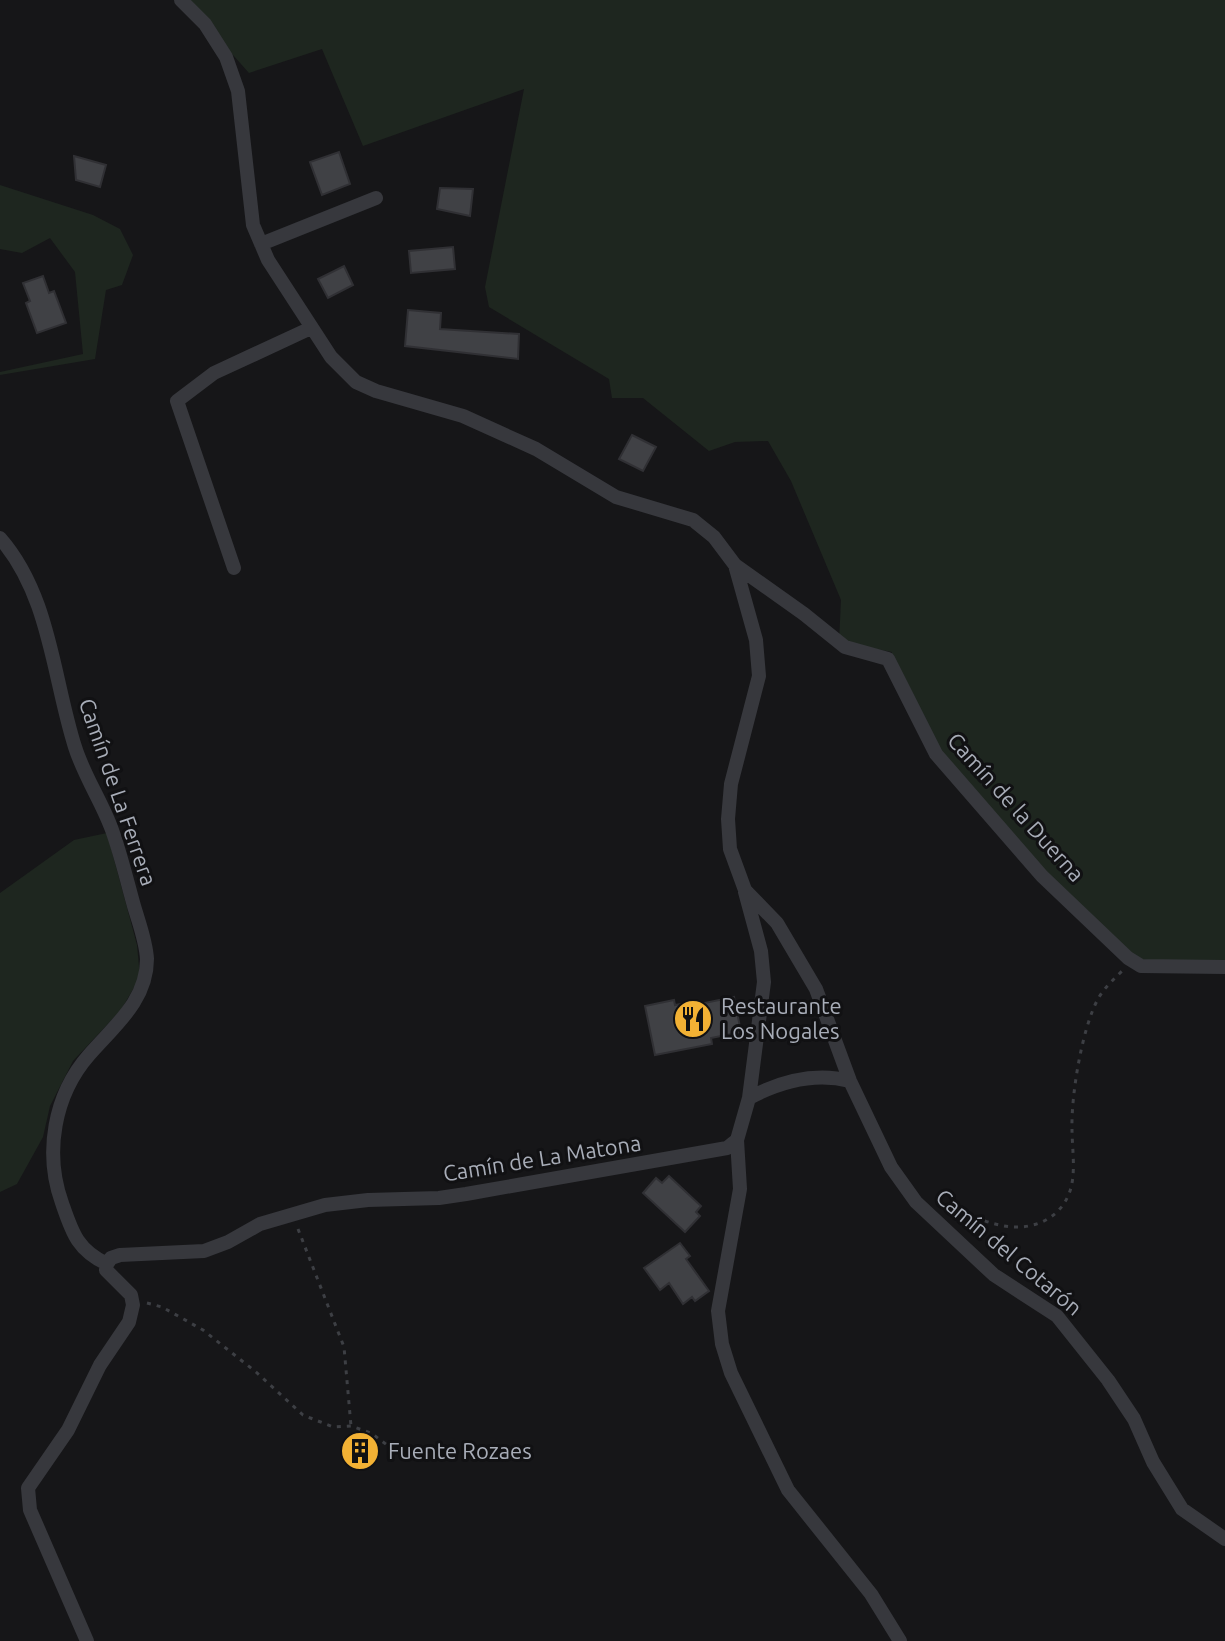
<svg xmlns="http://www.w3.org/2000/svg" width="1225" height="1641" viewBox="0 0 1225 1641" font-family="Ubuntu,sans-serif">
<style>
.green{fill:#1e261f}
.building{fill:#404145;stroke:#303034;stroke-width:2}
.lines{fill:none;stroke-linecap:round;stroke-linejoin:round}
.path{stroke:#3d3f44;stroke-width:3;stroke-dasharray:4 6;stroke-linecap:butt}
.minor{stroke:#37383d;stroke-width:14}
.labels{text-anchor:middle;stroke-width:6;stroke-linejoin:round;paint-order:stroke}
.street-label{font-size:22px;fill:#a8adb8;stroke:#111113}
.poi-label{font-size:22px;fill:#a8adb8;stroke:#111113;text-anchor:start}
</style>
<rect width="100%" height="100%" fill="#161618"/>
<path class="green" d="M184 0H1225V967L1128 958 936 754 888 659 892 652 839 642 841 600 791 481 768 441 735 442 709 451 643 398H612L609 379 489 307 485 287 524 89 363 146 322 49 249 73Z
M0 185 93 215 120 229 133 255 122 285 106 290 95 359 0 375V372L83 354 75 272 50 238 22 253 0 249Z
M107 833 137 945 140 977 121 1010 73 1061 50 1106 43 1137 17 1184 0 1192V893L74 840Z"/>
<path class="building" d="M339 152 350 184 322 195 310 162Z
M74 156 106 165 100 187 76 180Z
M440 188 473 189 470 216 437 209Z
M453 247 455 269 411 273 409 251Z
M344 266 353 285 328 298 318 279Z
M43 276 49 293 54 291 66 323 37 333 26 303 30 301 23 283Z
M408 310 441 313 440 329 519 334 518 359 405 346Z
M632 435 656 447 643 471 619 459Z
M734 997 741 1032 711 1038 712 1044 655 1055 645 1006 674 1000 675 1005 698 1001 700 1004Z
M669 1176 701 1206 696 1212 700 1216 685 1232 643 1193 656 1178 662 1183Z
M680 1243 690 1256 686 1259 709 1291 695 1301 692 1297 683 1304 669 1283 660 1290 644 1268Z"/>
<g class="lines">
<path class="path" d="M938 1203C962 1211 989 1226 1014 1227 1037 1228 1059 1217 1068 1196 1077 1177 1072 1150 1072 1129 1071 1096 1082 1028 1098 999 1104 988 1113 980 1122 971
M298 1229 344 1347 351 1426
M147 1303 162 1307 203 1330 256 1372 303 1415 333 1427 351 1426 371 1433 387 1445"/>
<path class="minor" d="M181 0 205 24 226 57 238 91 253 225 268 260 331 357 356 382 376 391 463 416 536 449 616 497 693 520 714 537 735 565 756 640 759 676 731 784 728 819 730 849 745 890 777 923 816 989 850 1081 891 1167 916 1202 994 1275 1057 1316 1108 1380 1134 1419 1153 1462 1182 1509 1225 1539
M261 244 376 198
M0 538C50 595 53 678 75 747 84 776 102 802 112 830 121 855 127 881 134 906 139 923 146 941 147 959 147 1001 114 1026 89 1055 54 1095 44 1153 62 1203 72 1232 77 1250 107 1264
M735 565 804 614 845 647 888 659 936 754 1042 876 1128 958 1141 966 1225 967
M234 568 177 401 214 373 311 328
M749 1098C781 1081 815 1072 850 1081
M737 1140 740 1189 718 1311 722 1344 731 1373 788 1490 871 1594 900 1641
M107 1264 111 1258 120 1255 204 1251 228 1242 260 1224 325 1205 368 1200 439 1198 466 1194 727 1148 737 1140 749 1098 764 982 761 951 745 892
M87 1641 30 1510 28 1488 68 1430 100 1365 129 1322 133 1305 131 1295 106 1270 107 1264"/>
</g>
<defs>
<g id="restaurant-disc" transform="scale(2)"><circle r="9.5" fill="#f2b134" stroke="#111113"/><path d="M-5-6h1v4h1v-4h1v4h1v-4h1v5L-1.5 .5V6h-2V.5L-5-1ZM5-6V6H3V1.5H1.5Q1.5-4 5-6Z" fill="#111"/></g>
<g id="building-disc" transform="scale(2)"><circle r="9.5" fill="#f2b134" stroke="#111113"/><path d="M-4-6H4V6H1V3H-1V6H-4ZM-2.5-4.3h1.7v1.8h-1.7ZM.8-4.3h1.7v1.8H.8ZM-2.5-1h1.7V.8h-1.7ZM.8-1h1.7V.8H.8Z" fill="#111"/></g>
</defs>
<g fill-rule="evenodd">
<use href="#restaurant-disc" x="693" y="1019"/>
<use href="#building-disc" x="360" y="1451"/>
</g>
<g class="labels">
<g class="street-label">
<text transform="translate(118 792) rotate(71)" y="8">Camín de La Ferrera</text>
<text transform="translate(1016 807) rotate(48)" y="8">Camín de la Duerna</text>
<text transform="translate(542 1158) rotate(-9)" y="8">Camín de La Matona</text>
<text transform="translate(1009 1252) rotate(40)" y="8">Camín del Cotarón</text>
</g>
<g class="poi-label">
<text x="721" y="1014">Restaurante<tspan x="721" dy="25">Los Nogales</tspan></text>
<text x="388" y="1459">Fuente Rozaes</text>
</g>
</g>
</svg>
